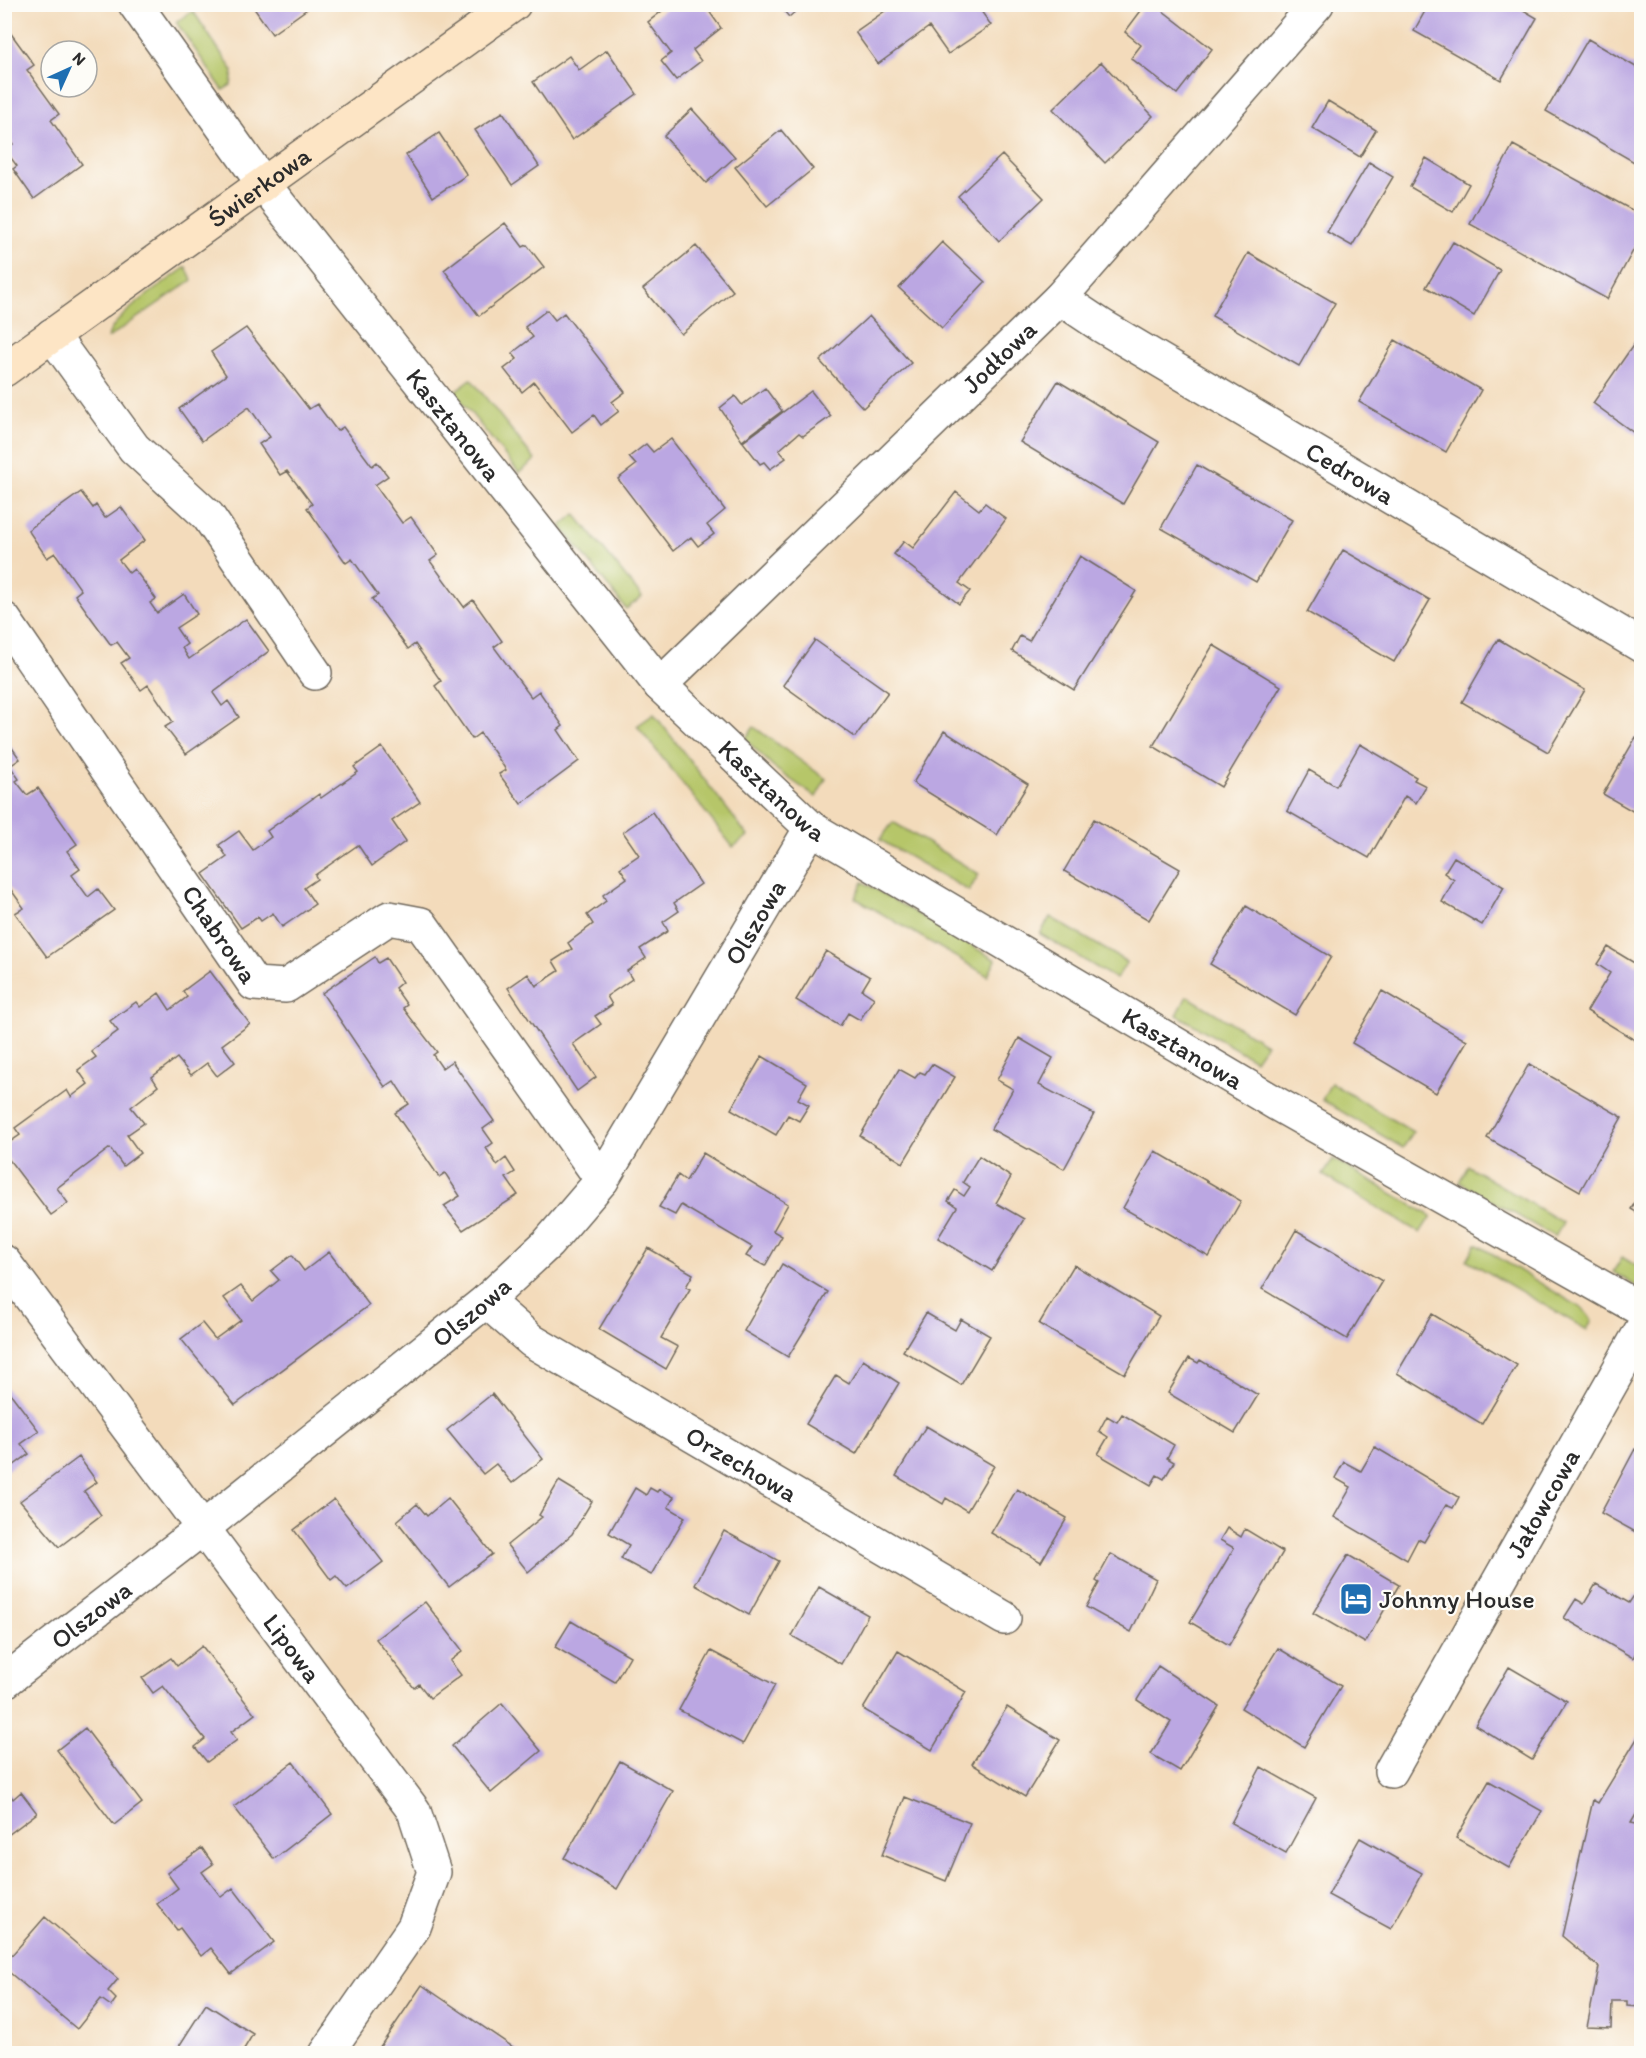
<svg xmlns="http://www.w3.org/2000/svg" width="1646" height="2058" viewBox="0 0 1646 2058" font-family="Itim,sans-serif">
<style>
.green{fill:#b6c669;stroke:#70784a;stroke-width:1.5}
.building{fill:#bba7e2}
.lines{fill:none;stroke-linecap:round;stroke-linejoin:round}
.street-casing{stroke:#71695d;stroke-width:36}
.secondary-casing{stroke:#71695d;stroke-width:36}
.street{stroke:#fff;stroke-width:33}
.secondary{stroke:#fde5c5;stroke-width:33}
.labels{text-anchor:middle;stroke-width:4.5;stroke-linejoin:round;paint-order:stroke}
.street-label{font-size:26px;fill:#2b2b2b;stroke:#fdfcf7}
.poi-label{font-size:26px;fill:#2b2b2b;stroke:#fdfcf7;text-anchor:start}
</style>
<rect width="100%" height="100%" fill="#fdfcf7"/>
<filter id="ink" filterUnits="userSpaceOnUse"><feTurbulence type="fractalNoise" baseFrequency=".0167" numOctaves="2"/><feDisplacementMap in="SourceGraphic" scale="12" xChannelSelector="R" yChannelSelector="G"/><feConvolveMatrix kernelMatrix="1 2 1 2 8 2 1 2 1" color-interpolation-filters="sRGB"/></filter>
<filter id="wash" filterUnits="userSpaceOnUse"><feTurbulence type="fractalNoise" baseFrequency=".008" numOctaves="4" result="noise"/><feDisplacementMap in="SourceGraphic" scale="24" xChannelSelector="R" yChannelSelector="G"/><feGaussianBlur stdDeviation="1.35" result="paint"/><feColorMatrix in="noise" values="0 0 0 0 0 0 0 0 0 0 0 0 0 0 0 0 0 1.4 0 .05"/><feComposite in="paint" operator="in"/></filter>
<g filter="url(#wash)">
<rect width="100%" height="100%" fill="#f3dbbb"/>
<path class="green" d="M193 11 233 71 231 85 223 90 176 22Z
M186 267 192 280 108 338C109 318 169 280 186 267Z
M471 379 535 460 519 473 454 392Z
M575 514 642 597 626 609 561 526Z
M654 714 748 836 733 847 637 726Z
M754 727 826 779 816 797 777 770 745 739Z
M893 822 979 874 969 891 880 840Z
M863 882 996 960 988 976 855 898Z
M1050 917 1127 962 1116 979 1040 934Z
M1187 996 1266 1044 1255 1060 1177 1015Z
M1331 1083 1413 1132 1403 1148 1322 1100Z
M1333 1159 1431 1216 1420 1233 1323 1175Z
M1468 1166 1563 1223 1555 1237 1459 1182Z
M1476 1244 1583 1309 1592 1320 1587 1330 1467 1260Z
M1622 1257 1641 1269V1289L1613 1272Z"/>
<g id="blocks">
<path class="building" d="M251 4H314L272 34Z
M671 4H704L721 28 693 50 701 61 676 80 661 61 671 53 648 22Z
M778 4H804L789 17Z
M895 4H976L991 25 948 54 929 27 878 64 855 32Z
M1146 4H1154L1212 49 1177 94 1131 58 1141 45 1125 32Z
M1429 4H1513L1537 18 1501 80 1414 31Z
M4 24 34 65 27 70 59 114 51 120 82 164 34 199 13 169 17 166 5 150 13 144 4 133Z
M1588 39 1641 70V166L1546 111Z
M607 50 637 94 572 140 533 82 569 56 579 70Z
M1101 62 1153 116 1105 163 1053 109Z
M1328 101 1376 130 1360 157 1312 128Z
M692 109 735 157 706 183 664 136Z
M503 112 539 166 512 185 475 130Z
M781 130 813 169 767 206 735 167Z
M439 133 467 175 433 197 406 155Z
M1513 145 1641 215V236L1607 299 1470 224Z
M1002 155 1044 198 999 241 958 196Z
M1426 158 1469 184 1453 212 1410 187Z
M1369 162 1393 177 1352 246 1327 232Z
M505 223 523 247 527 245 544 267 479 316 444 270Z
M942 242 985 282 942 328 899 288Z
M1453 242 1500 270 1474 316 1426 287Z
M696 246 733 291 681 334 643 289Z
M1248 253 1335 303 1299 366 1212 316Z
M547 310 555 320 564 313 625 392 612 402 619 411 601 425 594 415 572 432 534 382 522 392 504 369 517 359 512 353 533 337 525 327Z
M869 316 911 363 863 408 820 361Z
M246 328 309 409 317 404 337 431 343 427 372 466 377 462 388 476 375 485 402 523 411 517 438 555 430 561 464 607 473 600 502 641 494 647 531 697 539 691 563 726 558 730 579 761 521 804 499 774 506 770 494 752 480 733 472 739 435 686 441 681 415 644 408 649 372 599 378 595 352 559 346 563 307 508 312 504 287 471 280 475 259 444 270 437 249 407 202 441 179 409 226 375 211 352Z
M1641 334V438L1593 403Z
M1395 340 1481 390 1446 452 1359 402Z
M1058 381 1159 442 1123 504 1020 442Z
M765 388 782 411 742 441 720 408 735 396 742 405Z
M811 391 831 416 803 436 799 433 779 450 786 458 770 469 764 462 760 464 743 442Z
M671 439 725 510 707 525 714 534 698 546 691 537 673 551 618 479 636 465 629 457 646 444 653 452Z
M1197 465 1292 520 1256 582 1161 528Z
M81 492 93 508 96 505 105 518 121 507 145 540 119 560 129 573 134 569 144 582 156 599 150 603 157 613 184 594 197 614 176 628 187 644 182 648 189 659 246 619 269 651 213 693 222 706 228 701 239 717 186 754 165 727 173 722 148 685 141 690 121 663 129 658 117 642 111 645 92 619 75 595 81 590 55 553 47 558 28 530Z
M956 492 979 510 985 503 1006 519 959 583 970 591 959 604 894 554 904 541 913 548Z
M1343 550 1430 600 1394 662 1307 612Z
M1080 556 1136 591 1074 690 1012 651 1020 636 1029 641Z
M1498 639 1585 690 1548 752 1462 702Z
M815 640 888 692 855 737 783 685Z
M1213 645 1281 686 1221 787 1153 746Z
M944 731 1028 784 997 835 913 783Z
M1636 737 1641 740V816L1603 794Z
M1360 744 1416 777 1414 780 1426 786 1416 803 1405 796 1369 858 1287 811 1309 770 1336 786Z
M10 745 20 759 10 766 19 779 16 781 27 795 38 788 77 844 67 851 80 869 72 875 88 897 98 889 114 910 47 957 15 913 24 908 4 880V748Z
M382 747 420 802 392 821 406 841 372 866 358 845 315 875 317 879 304 888 315 904 298 916 282 927 273 913 261 921 258 917 241 928 203 874 227 857 219 845 239 831 253 850 271 837 267 831 319 794 321 798 358 772 354 767Z
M652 812 701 884 674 903 679 911 663 922 668 931 640 949 646 958 627 971 632 979 607 996 612 1005 595 1016 601 1024 573 1044 596 1077 577 1091 508 988 528 974 536 986 559 971 553 961 572 949 568 943 593 924 587 915 606 901 603 895 627 878 620 868 639 855 623 832Z
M1094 819 1180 869 1149 920 1064 871Z
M1454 857 1504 887 1482 925 1442 902 1454 880 1444 873Z
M1246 906 1331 957 1295 1015 1210 964Z
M1608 947 1641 967V1044L1587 1011 1610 973 1597 964Z
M826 951 870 977 862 990 874 998 860 1020 848 1013 840 1026 796 1000Z
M375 957 378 963 386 958 402 982 395 988 407 1005 403 1008 437 1052 433 1055 442 1068 452 1061 494 1121 483 1129 493 1143 486 1148 497 1165 506 1158 515 1172 506 1178 518 1195 463 1230 444 1206 460 1196 445 1173 439 1177 395 1113 409 1104 394 1081 385 1087 322 993Z
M210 971 250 1024 222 1045 235 1062 217 1076 207 1063 191 1075 177 1058 152 1077 158 1086 131 1107 144 1123 127 1135 140 1153 123 1166 110 1148 57 1188 68 1203 51 1215 4 1153V1146L20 1135 15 1128 67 1090 71 1097 88 1084 78 1070 96 1057 91 1051 118 1031 110 1021 136 1002 140 1007 159 993 170 1010 187 997 183 991Z
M1382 991 1467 1041 1436 1093 1352 1043Z
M1019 1038 1053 1058 1039 1085 1094 1114 1064 1169 991 1129 1013 1089 997 1080Z
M762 1056 807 1083 798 1099 809 1105 799 1121 788 1115 776 1135 731 1109Z
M932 1064 955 1077 903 1163 860 1136 899 1069 915 1078 920 1072 925 1074Z
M1529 1064 1622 1117 1580 1191 1487 1138Z
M1155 1151 1241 1201 1209 1257 1123 1208Z
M703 1153 788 1204 773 1231 782 1236 765 1266 746 1256 752 1247 681 1205 675 1215 659 1207 678 1175 686 1181Z
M979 1156 1011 1177 996 1203 1024 1219 992 1271 938 1238 957 1207 948 1201 955 1190 964 1196 970 1187 963 1182Z
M1641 1192V1215L1631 1209Z
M1296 1230 1382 1281 1347 1339 1262 1289Z
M648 1248 693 1274 686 1287 690 1289 661 1338 678 1347 666 1369 599 1329Z
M329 1252 369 1305 235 1405 181 1339 202 1323 215 1339 241 1320 224 1298 241 1286 253 1301 279 1280 271 1271 292 1255 304 1271Z
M782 1264 828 1292 788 1357 744 1331Z
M1074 1265 1159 1316 1125 1374 1039 1324Z
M926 1313 955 1330 961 1319 990 1336 961 1385 903 1351Z
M1432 1314 1517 1365 1482 1424 1397 1373Z
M1189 1358 1198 1363 1200 1360 1258 1395 1235 1433 1168 1393Z
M863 1360 899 1383 856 1454 806 1424 836 1375 849 1383Z
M4 1385 39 1431 21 1444 29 1454 6 1471Z
M492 1394 543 1459 512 1483 496 1464 483 1474 447 1430Z
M1122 1414 1174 1445 1167 1458 1174 1462 1164 1479 1157 1475 1151 1485 1098 1454 1108 1437 1099 1431 1107 1416 1117 1422Z
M926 1426 994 1466 967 1511 946 1498 943 1504 896 1476Z
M1375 1447 1459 1497 1453 1508 1446 1505 1424 1542 1418 1539 1407 1560 1334 1517 1351 1487 1335 1478 1344 1462 1361 1471Z
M1635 1449 1641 1452V1535L1601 1513Z
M79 1457 97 1482 84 1491 101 1515 59 1547 20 1501Z
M559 1481 592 1501 572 1534 528 1572 507 1545 542 1517 539 1515Z
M635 1488 646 1495 650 1488 657 1492 659 1489 674 1497 668 1507 685 1517 651 1575 621 1559 629 1545 609 1533Z
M1017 1489 1067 1518 1041 1562 991 1533Z
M448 1498 492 1554 449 1587 397 1521 417 1504 427 1516Z
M334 1499 383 1562 347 1589 336 1576 331 1580 294 1530Z
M1227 1528 1241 1537 1245 1529 1283 1552 1229 1645 1190 1622 1234 1548 1220 1540Z
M724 1531 779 1561 749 1615 695 1585Z
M1111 1554 1156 1579 1131 1632 1086 1607 1099 1583 1096 1581Z
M1348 1555 1399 1585 1365 1643 1313 1613Z
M1596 1584 1629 1603 1635 1594 1641 1598V1623L1635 1633 1641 1637V1642L1633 1658 1564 1618 1576 1599 1584 1604Z
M819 1587 868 1615 841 1664 792 1636Z
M425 1602 463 1651 450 1661 461 1675 430 1698 419 1684 414 1688 376 1639Z
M571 1621 630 1656 615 1682 555 1647Z
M202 1646 255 1714 231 1732 237 1740 207 1762 195 1747 205 1739 163 1686 153 1693 142 1678 171 1658 177 1666Z
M1278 1648 1341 1686 1304 1747 1241 1708Z
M711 1651 775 1685 743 1744 679 1710Z
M898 1651 966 1692 932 1750 863 1709Z
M1158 1666 1219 1706 1180 1771 1151 1754 1171 1722 1137 1700Z
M1509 1667 1567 1701 1532 1760 1475 1725Z
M502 1703 541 1751 491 1793 452 1746Z
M1007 1707 1060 1740 1025 1797 972 1764Z
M85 1728 142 1803 114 1825 57 1750Z
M1641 1732V1806L1631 1823 1641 1825V2007L1627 2006V2001H1612L1611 2028 1587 2027 1599 1967 1562 1936 1593 1800 1598 1803Z
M620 1761 673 1791 617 1889 564 1858Z
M293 1762 332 1814 274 1859 234 1807Z
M1261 1767 1316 1798 1286 1853 1231 1823Z
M1489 1781 1542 1811 1509 1868 1456 1838Z
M4 1787 13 1799 21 1792 37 1813 4 1838Z
M905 1797 970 1823 946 1881 882 1855Z
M1360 1838 1422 1873 1391 1929 1328 1895Z
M202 1848 213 1864 202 1872 221 1897 233 1888 274 1942 231 1974 211 1948 201 1956 180 1928 177 1930 157 1904 178 1888 167 1873Z
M45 1917 118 1979 108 1991 116 1999 111 2006 101 1999 77 2029 4 1968V1964Z
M422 1985 523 2054H375Z
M206 2004 253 2034 241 2054H174Z"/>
</g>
</g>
<g filter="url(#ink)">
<use href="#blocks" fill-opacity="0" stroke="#71695d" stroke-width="1.5"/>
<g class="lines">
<g class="street-casing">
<g id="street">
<path id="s1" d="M135 4 264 185 660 685 811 828 1277 1104 1642 1310"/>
<path id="s2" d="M1060 298 1102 326 1642 646"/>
<path d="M52 335 134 448 208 516 315 673"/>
<path id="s3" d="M4 619 254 984 286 986 389 918 421 924 602 1180"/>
<path id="s4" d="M660 685 1060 298 1317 4"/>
<path id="s5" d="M4 1262 414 1811 434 1872 414 1927 326 2054"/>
<path id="s6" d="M486 1301 532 1341 1004 1618"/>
<path id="s7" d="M4 1682 203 1528 486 1301 548 1243 602 1180 811 828"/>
<path id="s8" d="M1391 1771 1642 1329"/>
</g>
</g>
<g class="secondary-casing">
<g id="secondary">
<path id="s9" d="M4 370 514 4"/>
</g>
</g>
<use href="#street" class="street"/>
<use href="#secondary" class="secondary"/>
</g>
</g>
<defs>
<g id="hotel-square" transform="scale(1.725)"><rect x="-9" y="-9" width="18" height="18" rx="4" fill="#1f6fb2" stroke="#fdfcf7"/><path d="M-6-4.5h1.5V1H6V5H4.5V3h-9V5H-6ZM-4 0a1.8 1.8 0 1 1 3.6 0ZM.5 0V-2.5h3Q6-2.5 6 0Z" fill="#fff"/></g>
</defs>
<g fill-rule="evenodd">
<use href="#hotel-square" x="1356" y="1599"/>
</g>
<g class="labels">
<g class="street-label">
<text dy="9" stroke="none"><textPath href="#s9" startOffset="314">Świerkowa</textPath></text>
<text dy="9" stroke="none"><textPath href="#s4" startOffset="472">Jodłowa</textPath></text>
<text dy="9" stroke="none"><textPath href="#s1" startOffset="528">Kasztanowa</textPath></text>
<text dy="9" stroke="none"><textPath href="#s2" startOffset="339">Cedrowa</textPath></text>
<text dy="9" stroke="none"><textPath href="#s1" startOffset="1014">Kasztanowa</textPath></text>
<text dy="9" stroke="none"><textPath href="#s7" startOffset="1082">Olszowa</textPath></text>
<text dy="9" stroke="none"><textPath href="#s3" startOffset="382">Chabrowa</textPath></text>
<text dy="9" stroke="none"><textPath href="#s1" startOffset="1500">Kasztanowa</textPath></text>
<text dy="9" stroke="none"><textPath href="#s7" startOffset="596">Olszowa</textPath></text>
<text dy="9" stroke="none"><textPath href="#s6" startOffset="304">Orzechowa</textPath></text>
<text dy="9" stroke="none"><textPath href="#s8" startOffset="308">Jałowcowa</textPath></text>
<text dy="9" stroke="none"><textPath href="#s7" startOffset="110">Olszowa</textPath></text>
<text dy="9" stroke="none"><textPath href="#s5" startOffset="482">Lipowa</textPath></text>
</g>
<g class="poi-label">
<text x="1379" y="1608">Johnny House</text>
</g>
</g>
<rect width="1646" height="2058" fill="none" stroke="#fdfcf7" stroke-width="24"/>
<g transform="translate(69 69) rotate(45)"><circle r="28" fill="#fdfcf7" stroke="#a9a8a5" stroke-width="1.5"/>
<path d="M0-4.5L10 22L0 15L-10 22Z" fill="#1f6fb2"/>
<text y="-9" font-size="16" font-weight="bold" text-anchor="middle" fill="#2b2b2b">N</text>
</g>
</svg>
